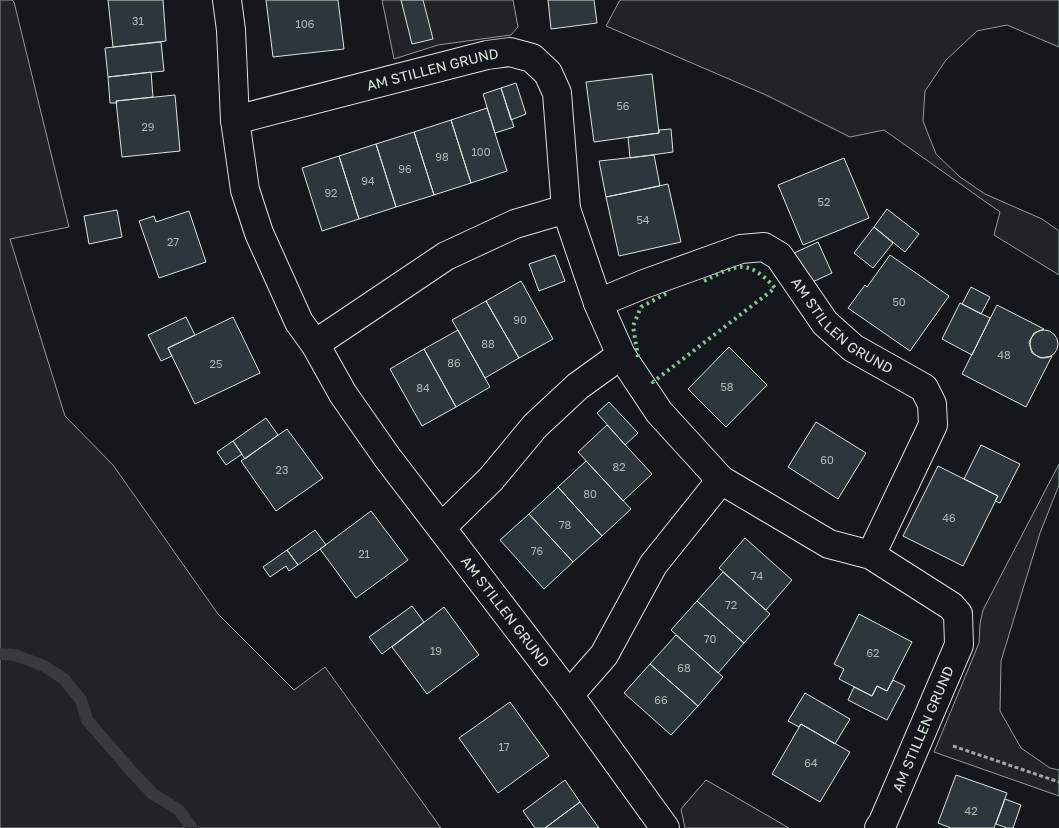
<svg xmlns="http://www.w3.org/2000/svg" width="1059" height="828" viewBox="0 0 1059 828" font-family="'Golos Text',sans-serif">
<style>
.green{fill:#202428;stroke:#939e99}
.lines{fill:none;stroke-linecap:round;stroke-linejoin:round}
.stream{stroke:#363b3e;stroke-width:12}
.building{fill:#2c363c;stroke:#d8e6dc}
.minor-casing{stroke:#d8e6dc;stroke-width:30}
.path{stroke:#9da8a2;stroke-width:3;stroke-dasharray:4 2.5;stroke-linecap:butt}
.minor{stroke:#14181c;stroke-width:28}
.hedge{stroke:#8ac095;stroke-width:4;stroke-dasharray:2.5 4;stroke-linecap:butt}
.labels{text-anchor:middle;stroke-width:4;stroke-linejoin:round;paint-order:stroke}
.number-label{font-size:11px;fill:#adbab4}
.street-label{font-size:14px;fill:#d8e6dc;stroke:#14181c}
</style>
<rect width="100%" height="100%" fill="#14181c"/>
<path class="green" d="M0 0H12L14 2 69 227 10 239 65 416 113 465 218 614 294 690 325 667 441 828H0Z
M382 0H513L518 27 511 35 438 45 394 59Z
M620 0H1059V47L1007 25 977 31 946 60 925 91 923 121 936 154 960 177 985 194 1042 219 1059 231V275L994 235 1000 212 884 130 850 137 766 95 606 26Z
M1059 464V485L1040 533 1001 661 1000 711 1021 748 1050 768 1059 770V796L934 752 979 643 980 624 983 610Z
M706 780 789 828H685L681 809Z"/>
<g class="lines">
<path class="stream" d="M0 654 15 655 44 666 64 679 81 700 87 720 132 772 153 794 179 810 192 828"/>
</g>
<path class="building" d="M108 0H163L166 41 113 47Z
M266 0H338L344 49 273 57Z
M401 0H423L433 39 412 44Z
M548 0H594L597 23 551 29Z
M161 42 164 71 108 77 105 48Z
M151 72 153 97 116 101 117 103H110L108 77Z
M652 74 659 133 594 142 586 82Z
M516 83 526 114 511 120 501 88Z
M501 88 514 127 495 133 483 94Z
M175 95 180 151 122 157 116 101Z
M487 108 507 171 471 183 451 120Z
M451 120 471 183 434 195 414 132Z
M671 129 673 152 630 158 628 137 659 133V130Z
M414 132 434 195 396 207 376 144Z
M376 144 396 207 359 219 339 156Z
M654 155 660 186 606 197 599 161Z
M339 156 359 219 322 231 302 168Z
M844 158 869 218 803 245 778 185Z
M668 184 681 242 619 256 606 197Z
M887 209 919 234 905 252 874 227Z
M117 210 122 237 89 244 84 216Z
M189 211 206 262 159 278 139 221 154 216 156 222Z
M874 227 893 243 873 268 854 253Z
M818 242 832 273 806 285 792 254Z
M555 255 565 281 539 291 529 264Z
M890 255 949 296 910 351 848 308 865 285 867 287Z
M521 281 553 339 519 358 486 301Z
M971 287 990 297 981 314 962 304Z
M486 301 519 358 485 378 452 320Z
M960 303 990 318 972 355 942 339Z
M997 305 1044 329 1034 333 1029 342 1032 353 1041 358 1052 356 1026 407 962 374Z
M186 317 195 335 168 348 172 356 161 361 148 335Z
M233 317 260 373 195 404 168 348Z
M1030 344a14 14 0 1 1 28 0a14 14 0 1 1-28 0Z
M458 330 490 387 456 407 424 349Z
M729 347 767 385 726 427 688 389Z
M424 349 456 407 422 426 390 369Z
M609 402 638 433 625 445 597 413Z
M266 418 278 435 245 459 233 441Z
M816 422 866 453 838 499 788 467Z
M607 425 652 474 623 501 578 452Z
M287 429 323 478 276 511 241 461Z
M233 441 242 454 226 465 217 452Z
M981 445 1020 464 1000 503 995 501 998 496 964 479Z
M586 461 631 509 602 536 558 487Z
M938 466 998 496 963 566 903 536Z
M558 487 602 536 573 562 529 514Z
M371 511 408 560 356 598 320 549Z
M529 514 573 562 544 589 500 540Z
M315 530 326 545 298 565 287 550Z
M745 538 792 580 766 610 719 568Z
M287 550 298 565 289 571 286 566 270 577 263 567Z
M723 572 770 614 744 643 697 601Z
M697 601 744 643 718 673 671 630Z
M412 606 424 622 382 654 369 637Z
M444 607 479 655 427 694 392 647Z
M859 614 912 642 887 691 877 686 872 696 839 679 844 669 834 664Z
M676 635 723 677 698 706 650 664Z
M650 664 698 706 671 735 624 693Z
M893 680 905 686 887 720 848 700 854 687 872 696 877 686 887 691Z
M805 693 850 719 835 744 801 724 799 727 788 721Z
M510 702 549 756 498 793 459 738Z
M801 724 850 752 820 802 772 774Z
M956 775 1007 793 994 828H951L938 823Z
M565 780 580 802 545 828H535L523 811Z
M1005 799 1021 805 1013 828H1007L996 824Z
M580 802 599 828H545Z"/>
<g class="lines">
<g class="minor-casing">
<g id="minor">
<path id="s1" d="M227 0 231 30 235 120 245 190 259 233 299 322 315 344 343 394 387 457 569 695 665 828"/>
<path id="s2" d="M235 120 487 55 510 52 532 58 548 73 557 93 566 209 598 303 621 355 659 412 721 480 829 544 871 555 951 606 958 614 959 645 883 822 879 828"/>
<path id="s3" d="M598 303 644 284 741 249 764 247 779 256 825 323 853 348 924 388 932 404 933 425 871 555"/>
<path d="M315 344 446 256 515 224 566 209"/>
<path d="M442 527 491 479 535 426 578 386 621 355"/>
<path d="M569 695 604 655 653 565 721 480"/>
</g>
</g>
<path class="path" d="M953 746 1059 782"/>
<use href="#minor" class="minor"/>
<path class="hedge" d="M638 357 633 326 641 307 669 292
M652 381 653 382 775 288C747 257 736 265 702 282"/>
</g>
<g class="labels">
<g class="number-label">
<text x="138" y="25">31</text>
<text x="305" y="28">106</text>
<text x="623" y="110">56</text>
<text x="148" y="131">29</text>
<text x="481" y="156">100</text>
<text x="442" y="161">98</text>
<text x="405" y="173">96</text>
<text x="368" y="185">94</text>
<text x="331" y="197">92</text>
<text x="824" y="206">52</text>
<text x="643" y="224">54</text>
<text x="173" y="246">27</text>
<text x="899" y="306">50</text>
<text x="520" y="324">90</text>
<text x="488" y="348">88</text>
<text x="1004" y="359">48</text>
<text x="454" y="367">86</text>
<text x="216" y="368">25</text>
<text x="727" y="391">58</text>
<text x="423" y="392">84</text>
<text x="827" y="464">60</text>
<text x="619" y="471">82</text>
<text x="282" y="474">23</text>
<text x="590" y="498">80</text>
<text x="949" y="522">46</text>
<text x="565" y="529">78</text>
<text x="537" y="555">76</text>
<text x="364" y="558">21</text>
<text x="757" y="580">74</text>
<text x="731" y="609">72</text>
<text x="710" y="643">70</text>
<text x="436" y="655">19</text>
<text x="873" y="657">62</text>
<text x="684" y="672">68</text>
<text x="661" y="704">66</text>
<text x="504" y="751">17</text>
<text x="811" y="767">64</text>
<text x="971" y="815">42</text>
</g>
<g class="street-label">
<text dy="5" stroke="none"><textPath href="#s2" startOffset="204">AM STILLEN GRUND</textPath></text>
<text dy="5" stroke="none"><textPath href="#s3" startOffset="289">AM STILLEN GRUND</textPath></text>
<text dy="5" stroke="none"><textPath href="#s1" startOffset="690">AM STILLEN GRUND</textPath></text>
<text transform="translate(923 729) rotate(-67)" y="5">AM STILLEN GRUND</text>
</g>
</g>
</svg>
